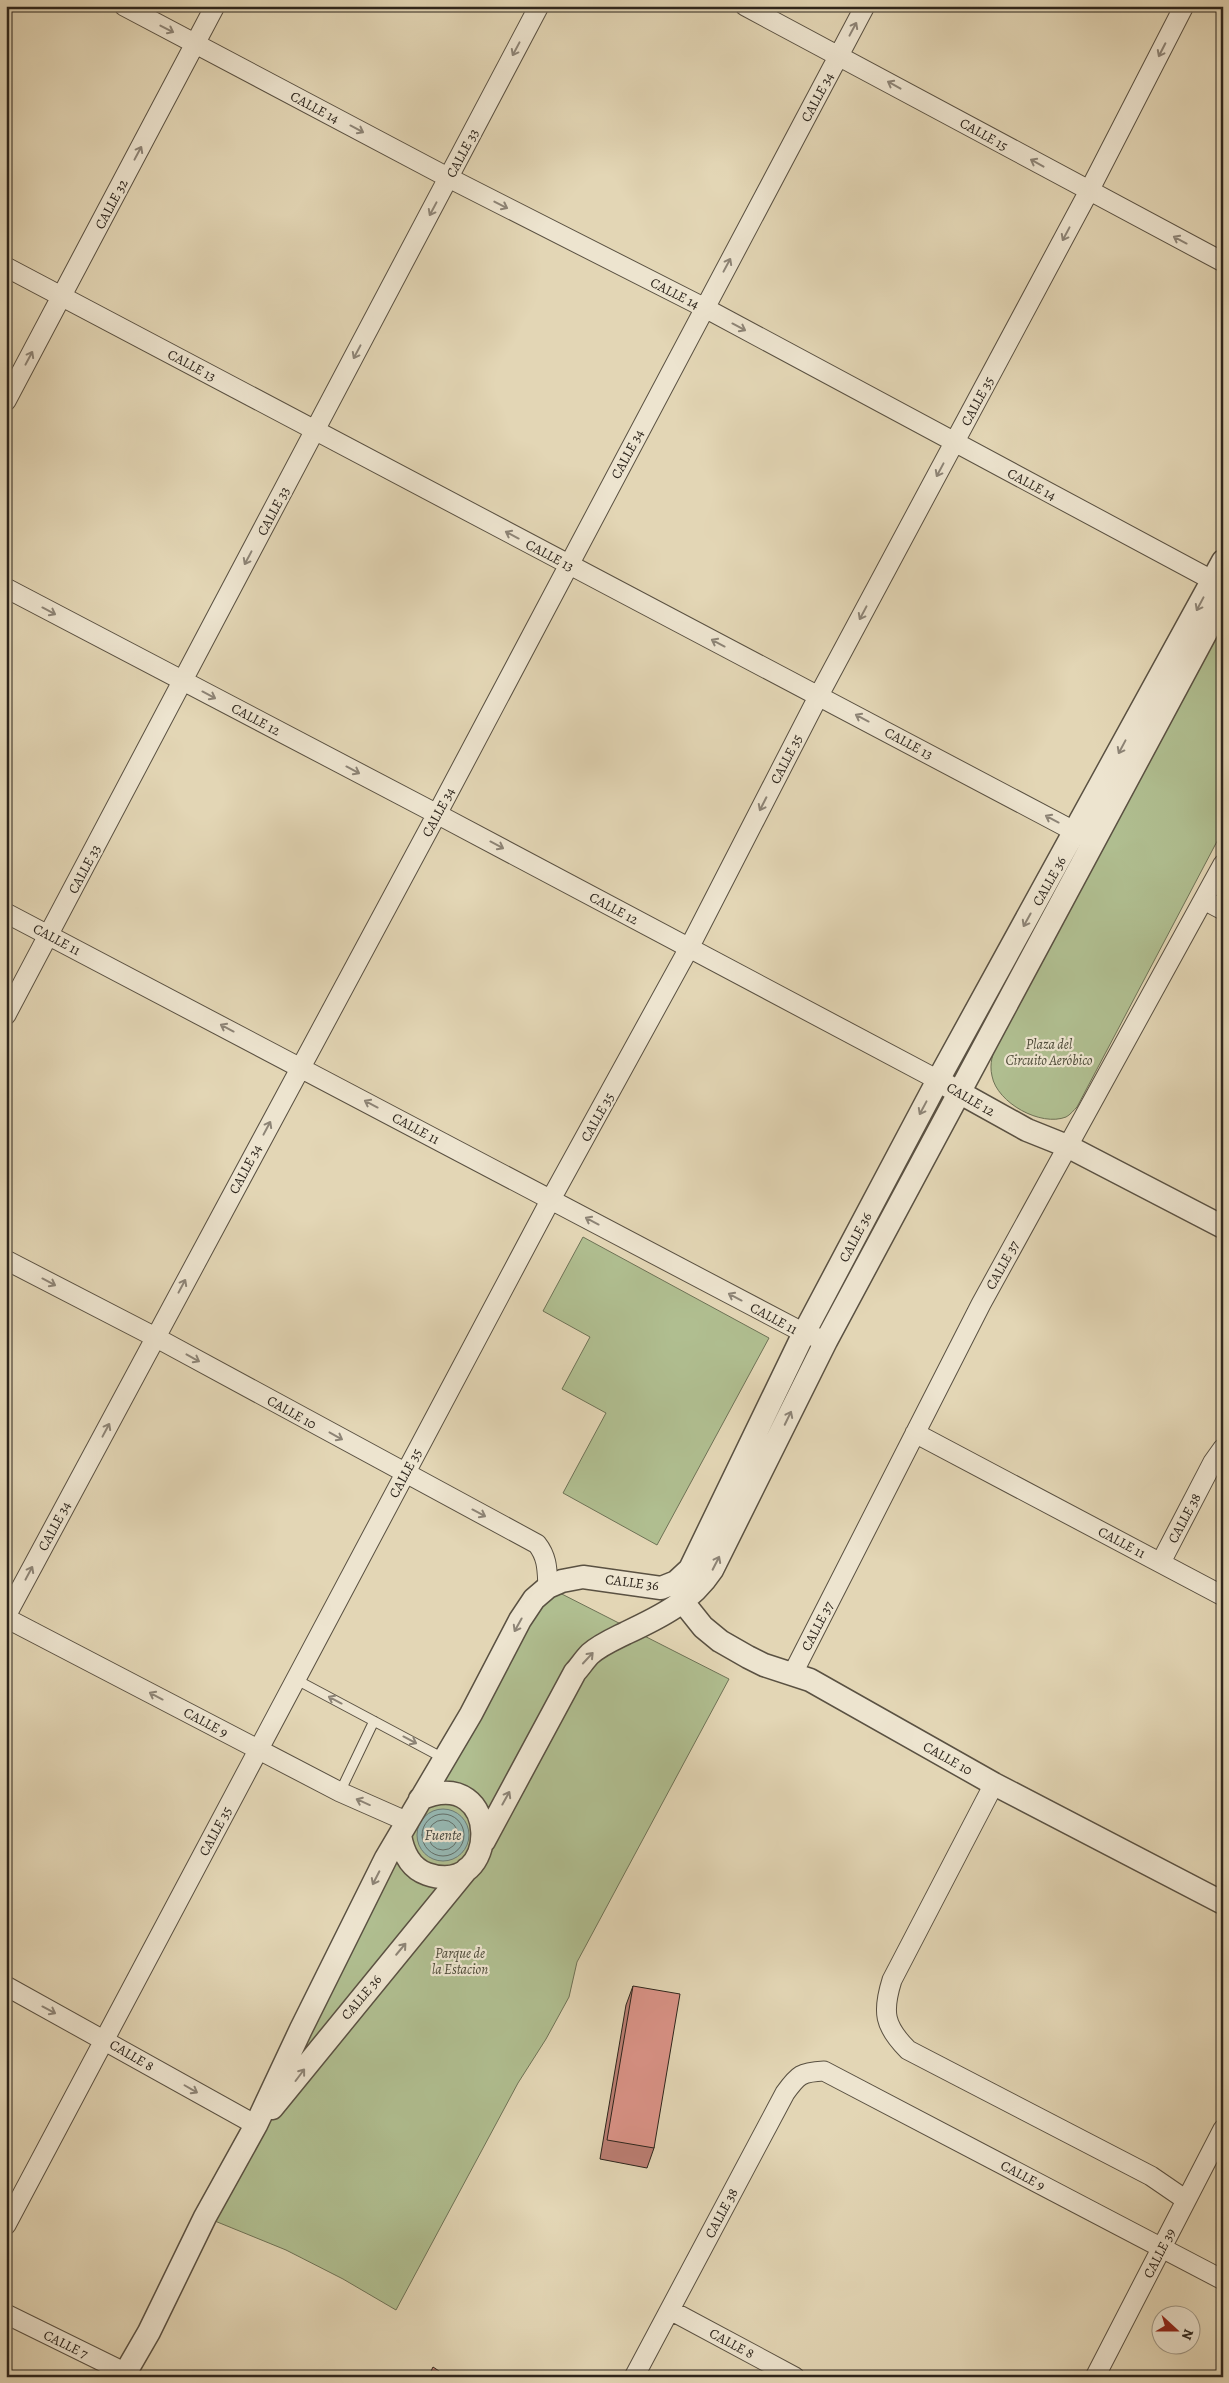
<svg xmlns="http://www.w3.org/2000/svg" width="1229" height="2383" viewBox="0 0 1229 2383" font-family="Alegreya,serif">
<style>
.green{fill:#b0be90;stroke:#6e7256}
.water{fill:#96b8b3;stroke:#6c7d77}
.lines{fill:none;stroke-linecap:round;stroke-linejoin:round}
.shore{stroke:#626e68;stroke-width:1}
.service-casing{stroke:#5a5142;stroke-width:11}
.minor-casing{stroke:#5a5142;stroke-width:21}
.tertiary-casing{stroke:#5a5142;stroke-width:25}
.service{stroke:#ede4cf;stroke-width:9}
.minor{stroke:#ede4cf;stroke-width:19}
.tertiary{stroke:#ede4cf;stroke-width:22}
.wall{fill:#bb7e73;stroke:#2d251c}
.building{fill:#d99286;stroke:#2d251c}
.oneway{stroke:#8d8476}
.labels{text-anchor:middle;stroke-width:4.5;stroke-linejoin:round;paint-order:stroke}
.street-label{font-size:14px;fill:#2d251c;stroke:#ede4cf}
.park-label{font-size:14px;font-style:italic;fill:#4e4b39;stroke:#ede4cf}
.water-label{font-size:15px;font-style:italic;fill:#474a42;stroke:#ede4cf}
</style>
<rect width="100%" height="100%" fill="#e3d6b5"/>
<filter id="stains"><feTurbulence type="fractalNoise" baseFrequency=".004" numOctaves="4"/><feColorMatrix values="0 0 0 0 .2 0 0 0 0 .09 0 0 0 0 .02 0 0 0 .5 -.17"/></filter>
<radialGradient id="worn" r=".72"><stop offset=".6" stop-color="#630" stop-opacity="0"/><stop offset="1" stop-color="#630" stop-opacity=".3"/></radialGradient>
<path class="green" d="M1223 623V830L1077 1107C1074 1110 1070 1115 1066 1117 1041 1127 997 1103 992 1076 989 1063 993 1054 997 1043Z
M583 1237 769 1338 657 1545 563 1493 606 1413 562 1389 590 1337 543 1311Z
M548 1587 729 1679 577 1962 569 1997 546 2039 518 2083 396 2310 343 2279 286 2250 205 2217 301 2029Z"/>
<path class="water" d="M417 1835a26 26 0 1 1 52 0a26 26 0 1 1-52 0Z"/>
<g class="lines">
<path class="shore" d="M422 1835a21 21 0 1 1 42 0a21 21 0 1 1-42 0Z
M428 1835a15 15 0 1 1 30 0a15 15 0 1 1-30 0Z"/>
<g class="service-casing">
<path id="service" d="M295 1679 445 1759
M340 1792 374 1721"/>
</g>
<g class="minor-casing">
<path id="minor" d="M124 6 449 178 705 308 1223 586
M745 6 1223 262
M6 267 1087 838
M6 401 215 6
M6 588 437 814 938 1080
M1204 900 1223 910
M6 913 804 1333 818 1338
M6 1015 539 6
M6 1260 155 1337 537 1544C548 1558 547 1571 548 1587
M915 1433 1223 1596
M1161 1562 1213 1462 1223 1448
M6 1616 437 814 865 6
M6 1618 340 1792 408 1822
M793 1673 981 1304 1223 864
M994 1784 892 1980C882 2012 884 2026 908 2050L1151 2176 1186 2200
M6 1986 256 2125
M6 2225 551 1199 689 948 819 695 1089 191 1184 6
M670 2310 795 2377
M6 2314 126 2373
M634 2377 785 2093C798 2075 801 2072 824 2071L1223 2280
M1095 2377 1223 2129"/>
</g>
<g class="tertiary-casing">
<path id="tertiary" d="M946 1085 1027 1130 1067 1146 1223 1227
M683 1602 703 1627 720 1641 748 1657 764 1665 810 1680 994 1784 1223 1903
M400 1835C403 1853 410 1868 427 1874 501 1900 503 1763 420 1799
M484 1841 575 1672C580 1667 584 1660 590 1654 600 1645 614 1639 626 1633 660 1617 691 1602 712 1570L826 1341 1223 601
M272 2108 467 1869
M123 2377 149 2332 205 2217 256 2125 301 2029 386 1858 471 1714 520 1620 534 1599 548 1587 562 1581 583 1577 661 1588 676 1582 690 1569 804 1333 938 1080 1223 561"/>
</g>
<use href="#service" class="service"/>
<use href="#minor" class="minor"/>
<use href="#tertiary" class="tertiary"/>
</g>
<path class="wall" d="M633 1986 654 2148 647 2168 600 2159 626 2005Z"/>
<path class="building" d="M633 1986 680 1994 654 2148 607 2140Z
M433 2367 448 2377H428Z"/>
<defs><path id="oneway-shaft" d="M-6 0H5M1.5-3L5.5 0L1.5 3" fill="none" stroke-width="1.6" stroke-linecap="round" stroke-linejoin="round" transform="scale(1.25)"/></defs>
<g class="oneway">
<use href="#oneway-shaft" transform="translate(167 29) rotate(27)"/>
<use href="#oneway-shaft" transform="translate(853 29) rotate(-62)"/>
<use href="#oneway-shaft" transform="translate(516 49) rotate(118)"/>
<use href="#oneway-shaft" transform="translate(1162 50) rotate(117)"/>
<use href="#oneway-shaft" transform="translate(894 85) rotate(-151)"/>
<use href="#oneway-shaft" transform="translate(357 129) rotate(28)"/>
<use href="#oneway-shaft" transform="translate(138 153) rotate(-62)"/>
<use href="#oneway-shaft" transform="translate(1037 163) rotate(-151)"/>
<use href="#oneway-shaft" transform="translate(501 205) rotate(27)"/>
<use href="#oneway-shaft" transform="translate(433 209) rotate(118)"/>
<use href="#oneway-shaft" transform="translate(1066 234) rotate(118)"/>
<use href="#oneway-shaft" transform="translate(1180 240) rotate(-152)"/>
<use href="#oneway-shaft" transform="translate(727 265) rotate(-62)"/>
<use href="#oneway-shaft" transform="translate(739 327) rotate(28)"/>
<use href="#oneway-shaft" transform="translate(357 352) rotate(118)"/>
<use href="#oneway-shaft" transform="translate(29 358) rotate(-62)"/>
<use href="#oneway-shaft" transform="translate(940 470) rotate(118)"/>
<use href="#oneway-shaft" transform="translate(512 535) rotate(-152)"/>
<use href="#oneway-shaft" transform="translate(248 558) rotate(118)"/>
<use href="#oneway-shaft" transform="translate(1200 604) rotate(118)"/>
<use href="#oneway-shaft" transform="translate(49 611) rotate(28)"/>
<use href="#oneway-shaft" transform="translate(863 613) rotate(118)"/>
<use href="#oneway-shaft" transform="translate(718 643) rotate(-152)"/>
<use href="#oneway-shaft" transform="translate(209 695) rotate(28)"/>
<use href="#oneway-shaft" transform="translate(862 718) rotate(-152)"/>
<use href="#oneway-shaft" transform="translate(1122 747) rotate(118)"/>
<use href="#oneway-shaft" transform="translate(353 770) rotate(28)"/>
<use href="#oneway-shaft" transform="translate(763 804) rotate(117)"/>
<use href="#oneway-shaft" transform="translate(1052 819) rotate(-152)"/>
<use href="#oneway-shaft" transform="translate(497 845) rotate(28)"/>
<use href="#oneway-shaft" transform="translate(1027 920) rotate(119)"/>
<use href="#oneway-shaft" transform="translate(227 1028) rotate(-152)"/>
<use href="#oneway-shaft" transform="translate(371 1104) rotate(-152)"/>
<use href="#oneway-shaft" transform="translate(923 1108) rotate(118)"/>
<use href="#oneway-shaft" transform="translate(267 1128) rotate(-62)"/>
<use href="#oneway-shaft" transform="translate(592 1221) rotate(-152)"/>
<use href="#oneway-shaft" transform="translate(49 1282) rotate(28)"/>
<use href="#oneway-shaft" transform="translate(182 1286) rotate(-62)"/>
<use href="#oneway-shaft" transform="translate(735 1297) rotate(-152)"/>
<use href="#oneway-shaft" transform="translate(193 1358) rotate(29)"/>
<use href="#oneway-shaft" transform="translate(788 1418) rotate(-64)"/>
<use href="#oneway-shaft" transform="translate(106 1430) rotate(-62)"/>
<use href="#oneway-shaft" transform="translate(336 1436) rotate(29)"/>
<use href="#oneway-shaft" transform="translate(479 1513) rotate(28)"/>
<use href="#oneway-shaft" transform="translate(716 1563) rotate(-63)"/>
<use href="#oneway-shaft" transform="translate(29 1573) rotate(-62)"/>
<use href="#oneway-shaft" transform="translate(518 1625) rotate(119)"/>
<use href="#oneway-shaft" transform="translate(588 1658) rotate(-47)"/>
<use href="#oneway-shaft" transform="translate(156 1696) rotate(-152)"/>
<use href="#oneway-shaft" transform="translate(335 1700) rotate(-152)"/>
<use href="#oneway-shaft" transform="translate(410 1740) rotate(28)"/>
<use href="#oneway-shaft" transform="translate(506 1798) rotate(-61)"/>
<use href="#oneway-shaft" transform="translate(363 1802) rotate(-156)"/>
<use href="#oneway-shaft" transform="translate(376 1878) rotate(117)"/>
<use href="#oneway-shaft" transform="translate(401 1949) rotate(-50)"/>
<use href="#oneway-shaft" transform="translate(49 2010) rotate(28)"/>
<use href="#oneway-shaft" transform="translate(300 2075) rotate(-53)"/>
<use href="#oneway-shaft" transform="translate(191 2089) rotate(30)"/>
</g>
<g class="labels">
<g class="street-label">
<text transform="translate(817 97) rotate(-62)" y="5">CALLE 34</text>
<text transform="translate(315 107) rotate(28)" y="5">CALLE 14</text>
<text transform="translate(984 134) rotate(29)" y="5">CALLE 15</text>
<text transform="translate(462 153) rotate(-62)" y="5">CALLE 33</text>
<text transform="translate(111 204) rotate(-62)" y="5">CALLE 32</text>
<text transform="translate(675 293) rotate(27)" y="5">CALLE 14</text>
<text transform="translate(192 365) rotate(28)" y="5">CALLE 13</text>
<text transform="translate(977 401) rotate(-62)" y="5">CALLE 35</text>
<text transform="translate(627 454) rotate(-62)" y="5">CALLE 34</text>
<text transform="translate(1032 484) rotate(28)" y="5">CALLE 14</text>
<text transform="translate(273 511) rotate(-62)" y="5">CALLE 33</text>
<text transform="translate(550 555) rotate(28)" y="5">CALLE 13</text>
<text transform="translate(256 719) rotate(28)" y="5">CALLE 12</text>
<text transform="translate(909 743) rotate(28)" y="5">CALLE 13</text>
<text transform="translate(786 759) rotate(-63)" y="5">CALLE 35</text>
<text transform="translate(438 812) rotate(-62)" y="5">CALLE 34</text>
<text transform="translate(84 869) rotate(-62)" y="5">CALLE 33</text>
<text transform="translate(1049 881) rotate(-61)" y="5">CALLE 36</text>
<text transform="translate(614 908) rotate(28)" y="5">CALLE 12</text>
<text transform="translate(57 939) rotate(28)" y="5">CALLE 11</text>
<text transform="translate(971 1099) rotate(30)" y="5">CALLE 12</text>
<text transform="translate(597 1117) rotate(-61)" y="5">CALLE 35</text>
<text transform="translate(416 1128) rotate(28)" y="5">CALLE 11</text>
<text transform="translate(245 1169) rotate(-62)" y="5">CALLE 34</text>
<text transform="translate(855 1237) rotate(-62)" y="5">CALLE 36</text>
<text transform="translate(1002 1265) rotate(-61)" y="5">CALLE 37</text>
<text transform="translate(774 1318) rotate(28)" y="5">CALLE 11</text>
<text transform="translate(292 1412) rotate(29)" y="5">CALLE 10</text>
<text transform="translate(405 1473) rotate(-62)" y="5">CALLE 35</text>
<text transform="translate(1184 1518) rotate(-62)" y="5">CALLE 38</text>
<text transform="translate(54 1526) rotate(-62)" y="5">CALLE 34</text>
<text transform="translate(1122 1542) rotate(28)" y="5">CALLE 11</text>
<text transform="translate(632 1582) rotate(7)" y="5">CALLE 36</text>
<text transform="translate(817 1626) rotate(-63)" y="5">CALLE 37</text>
<text transform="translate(206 1722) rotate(28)" y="5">CALLE 9</text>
<text transform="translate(948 1758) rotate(29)" y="5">CALLE 10</text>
<text transform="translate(215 1831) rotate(-62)" y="5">CALLE 35</text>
<text transform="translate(361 1997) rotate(-50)" y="5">CALLE 36</text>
<text transform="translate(132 2055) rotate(30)" y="5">CALLE 8</text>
<text transform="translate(1023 2175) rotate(28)" y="5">CALLE 9</text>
<text transform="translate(721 2213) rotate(-62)" y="5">CALLE 38</text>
<text transform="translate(1159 2253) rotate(-63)" y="5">CALLE 39</text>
<text transform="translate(732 2343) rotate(28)" y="5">CALLE 8</text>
<text transform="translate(66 2344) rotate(26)" y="5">CALLE 7</text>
</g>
<g class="park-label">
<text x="1049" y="1049">Plaza del<tspan x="1049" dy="16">Circuito Aeróbico</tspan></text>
<text x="460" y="1958">Parque de<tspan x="460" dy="16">la Estacion</tspan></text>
</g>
<g class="water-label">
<text x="443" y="1840">Fuente</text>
</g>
</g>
<rect width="1229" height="2383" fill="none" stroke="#e3d6b5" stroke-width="25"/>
<rect x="8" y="8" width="1214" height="2368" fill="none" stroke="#2d251c" stroke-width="2.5"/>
<rect x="12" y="12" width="1204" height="2358" fill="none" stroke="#2d251c"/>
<g transform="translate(1176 2330) rotate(111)"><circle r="24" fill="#ede4cf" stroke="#a09887"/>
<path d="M0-4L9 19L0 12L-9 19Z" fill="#8f2418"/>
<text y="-8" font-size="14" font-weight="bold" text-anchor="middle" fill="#2d251c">N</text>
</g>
<rect width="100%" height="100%" filter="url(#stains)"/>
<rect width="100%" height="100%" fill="url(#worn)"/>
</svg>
